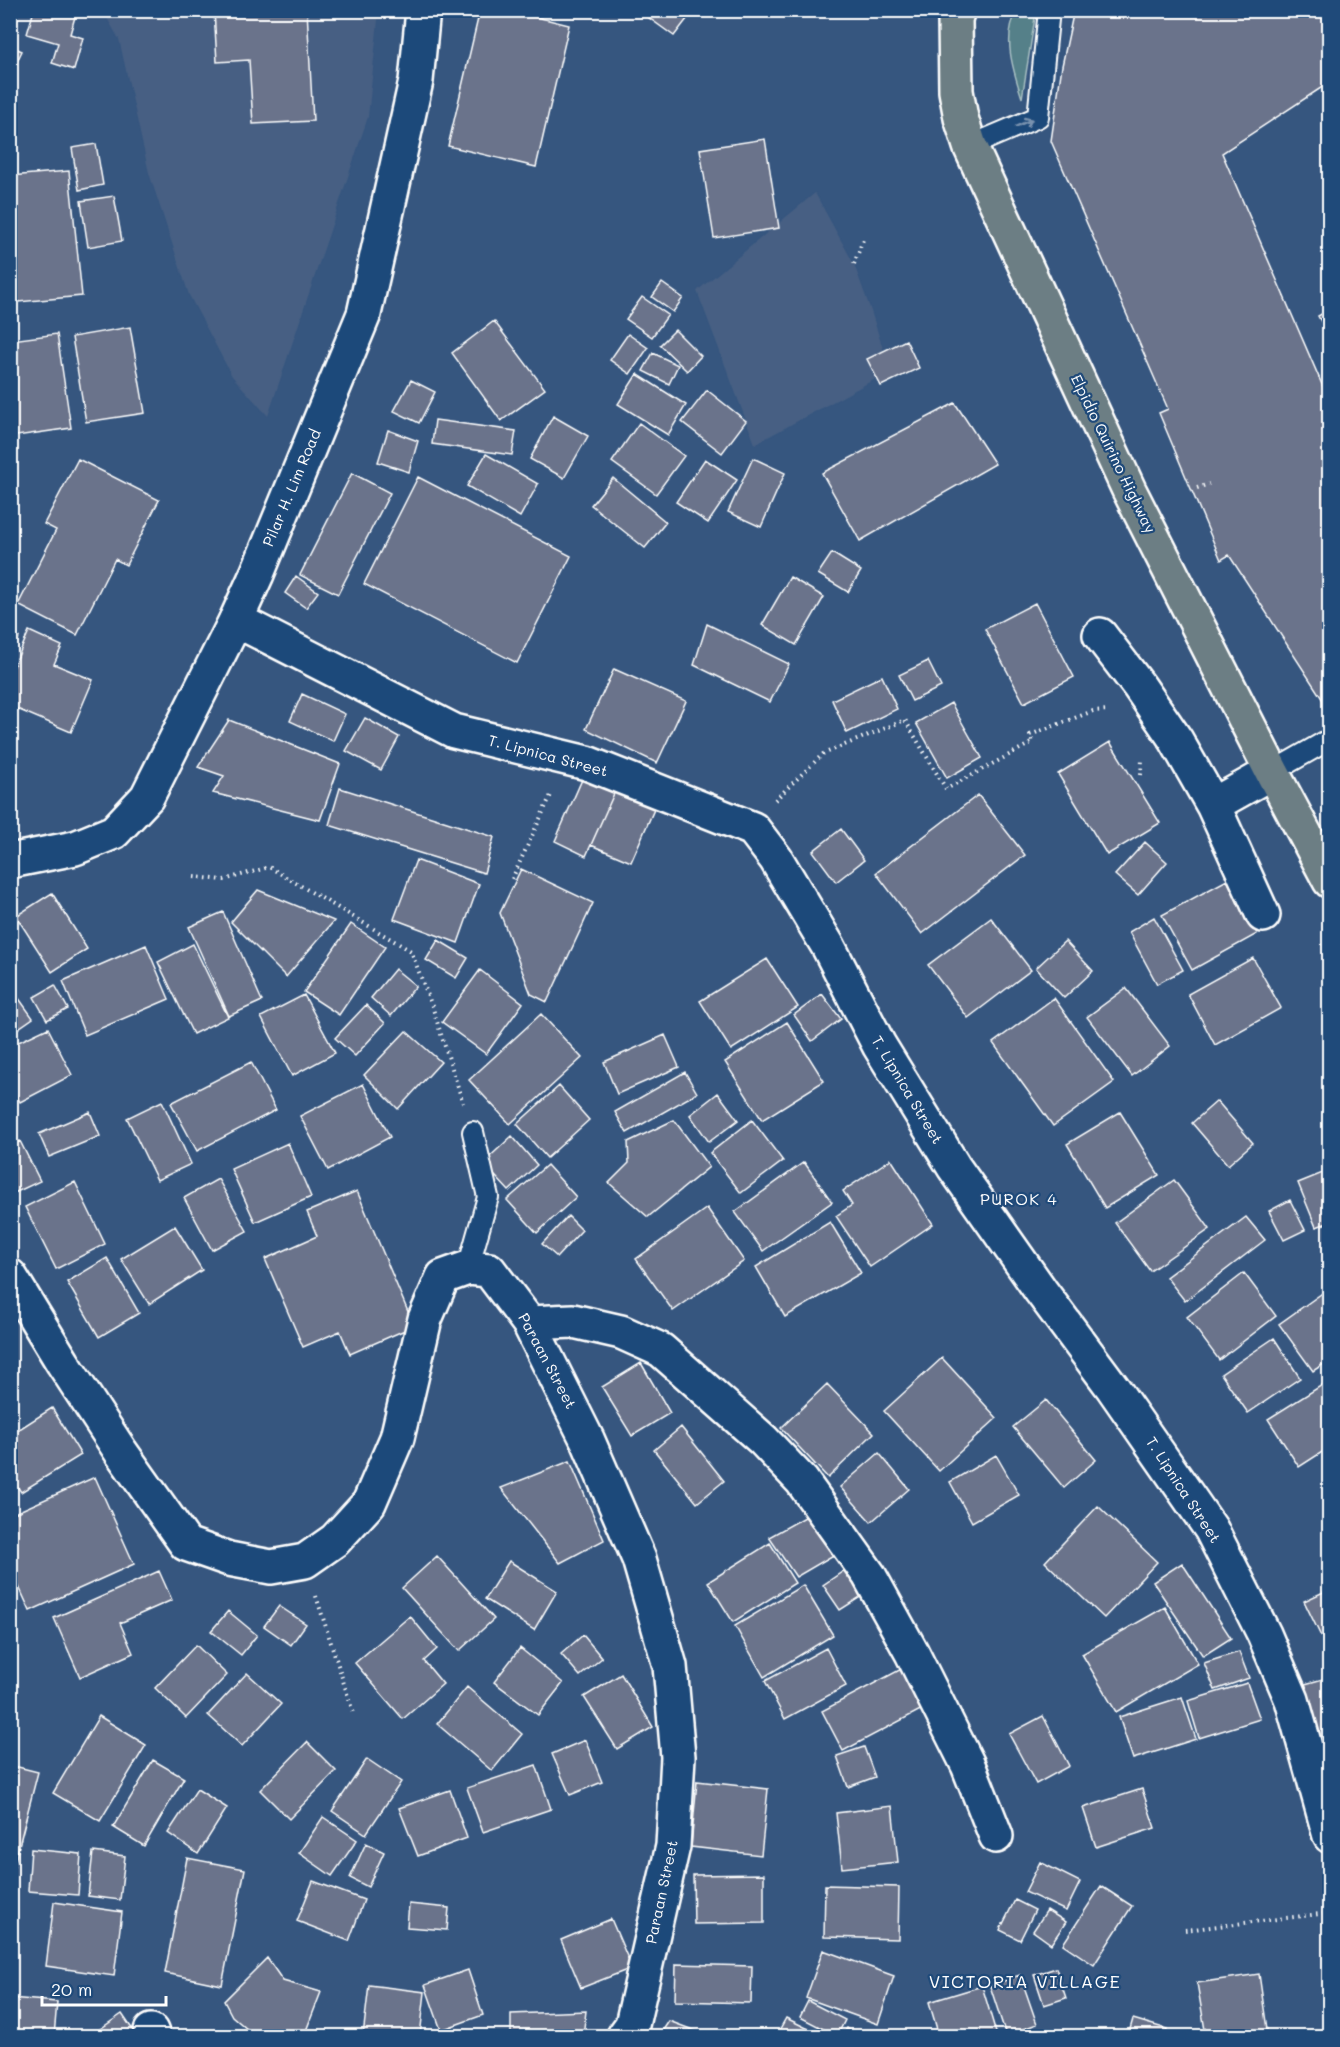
<svg xmlns="http://www.w3.org/2000/svg" width="1340" height="2047" viewBox="0 0 1340 2047" font-family="Mali,sans-serif">
<style>
.built{fill:#465f83}
.green{fill:#548089;stroke:#aac0c4;stroke-width:1.5}
.building{fill:#6a738b;stroke:#fff;stroke-width:1.5}
.lines{fill:none;stroke-linecap:round;stroke-linejoin:round}
.service-casing{stroke:#fff;stroke-width:24}
.minor-casing{stroke:#fff;stroke-width:38}
.secondary-casing{stroke:#fff;stroke-width:38}
.trunk-casing{stroke:#fff;stroke-width:38}
.path{stroke:#fff;stroke-width:4;stroke-dasharray:1.5 4.5;stroke-linecap:butt}
.service{stroke:#1f4a7a;stroke-width:20}
.minor{stroke:#1f4a7a;stroke-width:33}
.secondary{stroke:#1f4a7a;stroke-width:33}
.trunk{stroke:#6c7e84;stroke-width:33}
.oneway{stroke:#7992af}
.labels{text-anchor:middle;stroke-width:4.5;stroke-linejoin:round;paint-order:stroke}
.street-label{font-size:15px;fill:#fff;stroke:#1f4a7a}
.neighbourhood-label{font-size:16px;letter-spacing:1.5px;fill:#fff;stroke:#1f4a7a}
.quarter-label{font-size:18px;letter-spacing:1.5px;fill:#fff;stroke:#1f4a7a}
</style>
<rect width="100%" height="100%" fill="#36567f"/>
<filter id="ink" filterUnits="userSpaceOnUse"><feTurbulence type="fractalNoise" baseFrequency=".0167" numOctaves="2"/><feDisplacementMap in="SourceGraphic" scale="12" xChannelSelector="R" yChannelSelector="G"/><feConvolveMatrix kernelMatrix="1 2 1 2 8 2 1 2 1" color-interpolation-filters="sRGB"/></filter>
<g filter="url(#ink)">
<path class="built" d="M103 11H379L368 117 268 416 232 376 189 295 149 173 119 39Z
M815 193 854 264 871 311 890 371 755 444 697 291Z"/>
<path class="green" d="M1017 11H1036L1022 98C1013 70 1002 37 1017 11Z"/>
<path class="building" d="M34 10H77L70 34 83 38 74 70 52 63 58 43 27 34Z
M214 10H307L313 121 253 124 249 60 217 62Z
M480 10H508L569 25 536 167 448 146Z
M638 10H694L674 36Z
M1074 10H1330V82L1222 153 1330 403V711L1229 555 1221 560 1159 413 1168 409 1051 141 1062 66Z
M10 46 22 51 10 76Z
M765 139 779 228 714 238 700 149Z
M96 144 103 185 79 190 72 148Z
M69 171 82 296 18 302 10 226V176Z
M114 196 122 241 88 247 81 201Z
M662 283 683 298 673 312 652 297Z
M642 297 668 315 652 337 626 319Z
M1330 309V338L1318 316Z
M494 321 545 389 501 421 452 353Z
M10 327 12 340 57 334 71 428 10 437Z
M130 327 145 413 86 422 72 337Z
M675 330 701 356 687 371 660 345Z
M628 334 648 348 630 374 610 360Z
M906 340 919 368 881 386 867 359Z
M653 353 678 365 669 384 643 371Z
M637 374 686 405 668 435 618 404Z
M411 380 435 392 419 423 394 411Z
M707 390 746 421 722 453 682 422Z
M955 403 995 464 860 541 822 473Z
M553 416 588 436 564 478 530 459Z
M435 420 516 431 512 455 432 444Z
M639 423 684 456 656 494 612 462Z
M388 430 418 441 409 472 378 462Z
M486 454 538 484 520 517 467 486Z
M753 458 785 473 761 527 728 512Z
M78 459 159 500 126 565 115 559 77 635 18 605 56 530 44 524Z
M705 459 737 480 708 523 676 502Z
M352 473 390 493 338 594 300 575Z
M418 477 571 556 517 663 364 584Z
M613 478 666 522 645 548 591 505Z
M832 553 861 571 848 592 818 574Z
M296 576 318 592 306 608 285 593Z
M790 577 824 597 796 645 762 625Z
M1035 603 1074 677 1024 703 985 629Z
M707 624 789 664 770 702 694 665Z
M29 631 62 646 54 664 93 680 71 732 10 706V675Z
M10 633 19 637 10 655Z
M928 661 941 687 912 701 899 675Z
M614 669 686 701 657 763 586 729Z
M882 676 897 709 847 733 832 700Z
M302 694 345 714 333 741 290 721Z
M951 703 982 758 947 778 916 723Z
M365 718 399 737 381 770 346 751Z
M229 720 340 764 320 820 213 793 224 776 198 767Z
M1110 742 1160 823 1107 855 1058 774Z
M584 775 616 789 586 856 555 841Z
M340 788 494 837 484 873 329 825Z
M616 789 655 807 631 862 591 845Z
M978 795 1025 855 922 934 876 873Z
M841 829 864 860 836 882 813 851Z
M1145 842 1167 862 1138 895 1115 875Z
M416 860 479 884 458 943 394 919Z
M521 869 593 903 547 1002 531 994 500 913Z
M1227 880 1257 934 1192 970 1162 915Z
M258 890 334 921 286 977 231 922Z
M52 893 87 949 52 972 16 916Z
M223 912 262 1001 229 1016 189 927Z
M1154 917 1183 970 1157 984 1129 932Z
M991 918 1031 970 968 1018 928 965Z
M351 924 385 947 339 1015 304 992Z
M438 940 468 958 456 978 426 960Z
M1065 941 1093 971 1064 998 1036 968Z
M193 944 228 1017 193 1034 158 962Z
M146 945 169 999 85 1035 63 981Z
M1253 958 1281 1008 1215 1045 1188 994Z
M767 959 798 1007 731 1050 700 1001Z
M395 969 416 986 391 1016 371 998Z
M480 970 523 1003 486 1054 442 1022Z
M55 985 68 1009 47 1020 34 997Z
M10 986 33 1018 10 1034Z
M1126 988 1170 1046 1132 1076 1087 1017Z
M822 994 841 1019 812 1041 794 1015Z
M304 995 335 1053 292 1076 261 1017Z
M1054 998 1114 1082 1053 1126 993 1043Z
M366 1005 385 1023 355 1056 335 1038Z
M541 1014 582 1058 510 1124 469 1080Z
M787 1022 824 1081 762 1120 725 1062Z
M48 1028 72 1075 20 1102 10 1083V1046Z
M406 1031 441 1062 398 1109 364 1075Z
M665 1035 679 1067 617 1094 604 1062Z
M251 1062 276 1110 197 1151 171 1103Z
M685 1072 697 1093 627 1133 615 1112Z
M363 1084 390 1137 328 1170 300 1116Z
M559 1086 589 1120 547 1158 517 1124Z
M718 1093 738 1120 709 1142 690 1115Z
M162 1101 191 1164 157 1180 127 1118Z
M1217 1101 1253 1143 1228 1165 1192 1123Z
M90 1112 100 1136 49 1157 39 1134Z
M1120 1112 1159 1175 1105 1208 1067 1144Z
M674 1120 709 1167 648 1217 609 1183 629 1163 628 1142Z
M752 1120 783 1161 741 1193 710 1153Z
M512 1136 537 1165 509 1191 483 1163Z
M20 1141 40 1181 10 1195V1146Z
M288 1143 311 1197 255 1222 231 1169Z
M891 1159 933 1224 870 1267 836 1216 852 1205 843 1191Z
M804 1162 832 1202 763 1251 735 1212Z
M547 1165 576 1197 537 1233 507 1200Z
M1330 1170V1222L1316 1227 1298 1183Z
M218 1179 247 1231 212 1250 184 1198Z
M1174 1180 1210 1229 1150 1271 1115 1223Z
M75 1182 105 1244 56 1269 25 1207Z
M357 1191 414 1326 350 1354 340 1331 303 1347 265 1259 317 1236 307 1212Z
M1290 1200 1305 1230 1284 1240 1269 1211Z
M707 1208 744 1261 673 1311 636 1259Z
M568 1216 582 1230 557 1257 542 1244Z
M1246 1217 1265 1240 1185 1301 1166 1277Z
M830 1222 861 1273 785 1317 756 1267Z
M175 1226 202 1270 149 1304 121 1259Z
M107 1258 139 1313 99 1337 67 1282Z
M1244 1273 1276 1316 1219 1360 1187 1317Z
M1328 1289 1330 1292V1360L1313 1371 1279 1324Z
M1274 1338 1300 1378 1248 1413 1221 1374Z
M942 1358 997 1418 939 1471 884 1411Z
M641 1363 670 1413 632 1436 602 1387Z
M1330 1380V1447L1299 1467 1268 1419Z
M827 1384 874 1433 828 1478 781 1428Z
M1046 1400 1096 1460 1064 1488 1013 1427Z
M52 1408 81 1455 21 1492 10 1476V1435Z
M681 1427 724 1481 697 1503 654 1450Z
M879 1453 909 1489 871 1522 840 1487Z
M996 1455 1019 1495 972 1522 950 1482Z
M570 1461 604 1540 560 1563 501 1488Z
M95 1477 134 1564 30 1611 10 1567V1515Z
M1098 1506 1157 1562 1104 1618 1045 1562Z
M814 1512 837 1553 796 1577 769 1537Z
M770 1543 795 1583 733 1622 708 1582Z
M437 1556 494 1619 459 1651 402 1588Z
M509 1561 557 1591 534 1630 485 1599Z
M1182 1563 1231 1638 1203 1656 1153 1582Z
M845 1570 862 1596 840 1610 823 1585Z
M159 1571 172 1600 120 1623 133 1653 80 1677 54 1618Z
M803 1585 833 1635 764 1677 735 1626Z
M1330 1589V1655L1304 1601Z
M279 1606 306 1624 291 1645 264 1626Z
M1165 1607 1198 1664 1116 1712 1082 1654Z
M228 1611 257 1635 241 1655 211 1631Z
M410 1616 437 1649 424 1661 443 1684 403 1719 355 1663Z
M583 1635 602 1658 580 1676 561 1654Z
M196 1645 227 1675 186 1718 155 1688Z
M520 1648 563 1683 538 1715 494 1682Z
M826 1648 846 1686 785 1719 765 1681Z
M1239 1652 1249 1678 1215 1690 1204 1663Z
M909 1665 930 1705 843 1751 822 1711Z
M247 1673 281 1704 242 1746 208 1715Z
M621 1674 653 1727 617 1749 584 1697Z
M1330 1677V1749L1323 1751 1305 1684Z
M1247 1683 1260 1719 1199 1738 1188 1701Z
M467 1687 522 1734 492 1771 437 1724Z
M1182 1697 1196 1739 1133 1759 1119 1717Z
M99 1716 146 1745 100 1821 53 1793Z
M1043 1716 1069 1766 1036 1784 1009 1734Z
M585 1740 602 1782 570 1795 552 1754Z
M307 1742 336 1771 289 1819 260 1790Z
M864 1747 875 1777 848 1787 837 1756Z
M367 1759 401 1782 366 1834 332 1811Z
M153 1760 184 1778 144 1846 113 1827Z
M10 1765 38 1772 14 1865 10 1864Z
M536 1765 551 1809 483 1832 467 1788Z
M697 1781 768 1789 761 1855 691 1847Z
M197 1789 227 1808 198 1854 168 1833Z
M1142 1789 1155 1828 1096 1847 1083 1808Z
M450 1790 467 1838 418 1856 399 1808Z
M892 1806 898 1862 842 1868 836 1813Z
M323 1817 357 1840 332 1876 299 1853Z
M366 1843 384 1852 368 1887 350 1878Z
M31 1849 81 1854 78 1895 28 1891Z
M93 1852 125 1856 120 1900 88 1896Z
M187 1858 245 1869 222 1985 165 1973Z
M1040 1862 1080 1882 1066 1911 1025 1892Z
M764 1874V1923L694 1924 693 1875Z
M313 1881 364 1900 349 1941 297 1921Z
M825 1885 899 1887 898 1939 824 1937Z
M1101 1886 1132 1906 1094 1965 1063 1944Z
M1015 1900 1035 1910 1020 1940 1000 1930Z
M54 1902 122 1912 114 1976 46 1966Z
M409 1904 449 1908 447 1930 407 1927Z
M1047 1910 1066 1922 1051 1944 1033 1931Z
M611 1919 632 1968 581 1988 561 1940Z
M823 1950 894 1976 878 2024 806 1998Z
M267 1958 283 1981 321 1992 304 2036H255L232 2016 224 2001Z
M676 1964 752 1966 751 2003 675 2001Z
M1056 1968 1066 1998 1044 2005 1034 1975Z
M468 1970 483 2015 441 2030 425 1985Z
M1259 1974 1268 2036H1206L1197 1983Z
M1020 1975 1037 2024 1006 2035 990 1986Z
M369 1985 425 1992 420 2036H363Z
M982 1986 997 2036H939L929 2002Z
M10 1998 57 2002 54 2036H10Z
M808 2001 845 2020 837 2036 800 2017Z
M586 2011 583 2036H511V2014Z
M122 2014 137 2036H90Z
M786 2018 823 2036H776Z
M1133 2019 1167 2029 1165 2036H1128Z
M669 2021 709 2036H659Z
M847 2028 858 2036H842Z"/>
<g class="lines">
<g class="service-casing">
<path id="service" d="M970 146 1038 117 1049 10
M1272 772 1330 739
M468 1268 488 1197 473 1132"/>
</g>
<g class="minor-casing">
<path id="minor" d="M236 620 454 731 587 763 753 829 776 859 828 946 879 1045 954 1167 1041 1291 1113 1388 1211 1529 1264 1634 1292 1700 1330 1836
M1100 635 1139 686 1176 740 1213 805 1272 772
M1213 805 1263 915
M10 1276 63 1363 121 1452 186 1544 229 1559 271 1567 305 1561 335 1540 369 1503 397 1438 425 1319 443 1277 468 1268 489 1270 529 1323 588 1441 639 1559 670 1666 678 1757 673 1846 632 2025 624 2036
M529 1323 573 1321 621 1332 661 1350 763 1440 802 1481 869 1575 912 1653 968 1765 996 1836
M151 2031 153 2036"/>
</g>
<g class="secondary-casing">
<path id="secondary" d="M10 861 75 848 114 832 147 797 236 620 257 574 364 314 416 81 423 10"/>
</g>
<g class="trunk-casing">
<path id="trunk" d="M958 10 955 19 956 91 961 118 970 146 1129 490 1272 772 1330 881"/>
</g>
<path class="path" d="M854 264 864 237
M1197 488 1209 484
M1141 775 1142 760
M775 800 823 754 905 720 946 789 1033 742 1030 735 1093 711 1108 710
M194 877 224 880 269 867 411 951 433 1009 463 1103
M512 879 551 795
M316 1596 353 1712
M1185 1930 1328 1913 1326 1904 1330 1903"/>
<use href="#service" class="service"/>
<use href="#minor" class="minor"/>
<use href="#secondary" class="secondary"/>
<use href="#trunk" class="trunk"/>
</g>
<defs><path id="oneway-shaft" d="M-6 0H5M1.5-3L5.5 0L1.5 3" fill="none" stroke-width="1.6" stroke-linecap="round" stroke-linejoin="round" transform="scale(1.5)"/></defs>
<use class="oneway" href="#oneway-shaft" transform="translate(1024 123) rotate(-24)"/>
</g>
<g class="labels">
<g class="street-label">
<text transform="translate(1113 454) rotate(64)" y="5">Elpidio Quirino Highway</text>
<text transform="translate(292 488) rotate(-67)" y="5">Pilar H. Lim Road</text>
<text transform="translate(548 756) rotate(15)" y="5">T. Lipnica Street</text>
<text transform="translate(907 1090) rotate(59)" y="5">T. Lipnica Street</text>
<text transform="translate(547 1361) rotate(62)" y="5">Paraan Street</text>
<text transform="translate(1183 1490) rotate(57)" y="5">T. Lipnica Street</text>
<text transform="translate(662 1892) rotate(-78)" y="5">Paraan Street</text>
</g>
<g class="neighbourhood-label">
<text x="1019" y="1205">PUROK 4</text>
</g>
<g class="quarter-label">
<text x="1025" y="1988">VICTORIA VILLAGE</text>
</g>
</g>
<rect width="1340" height="2047" fill="none" stroke="#1f4a7a" stroke-width="36"/>
<rect x="18" y="18" width="1304" height="2011" fill="none" stroke="#fff" stroke-width="2" filter="url(#ink)"/>
<path d="M42 1996v9h124v-9" fill="none" stroke="#ffffff" stroke-width="3"/>
<text x="51" y="1996" font-size="18" fill="#ffffff" stroke="#1f4a7a" stroke-width="4.5" paint-order="stroke">20 m</text>
</svg>
